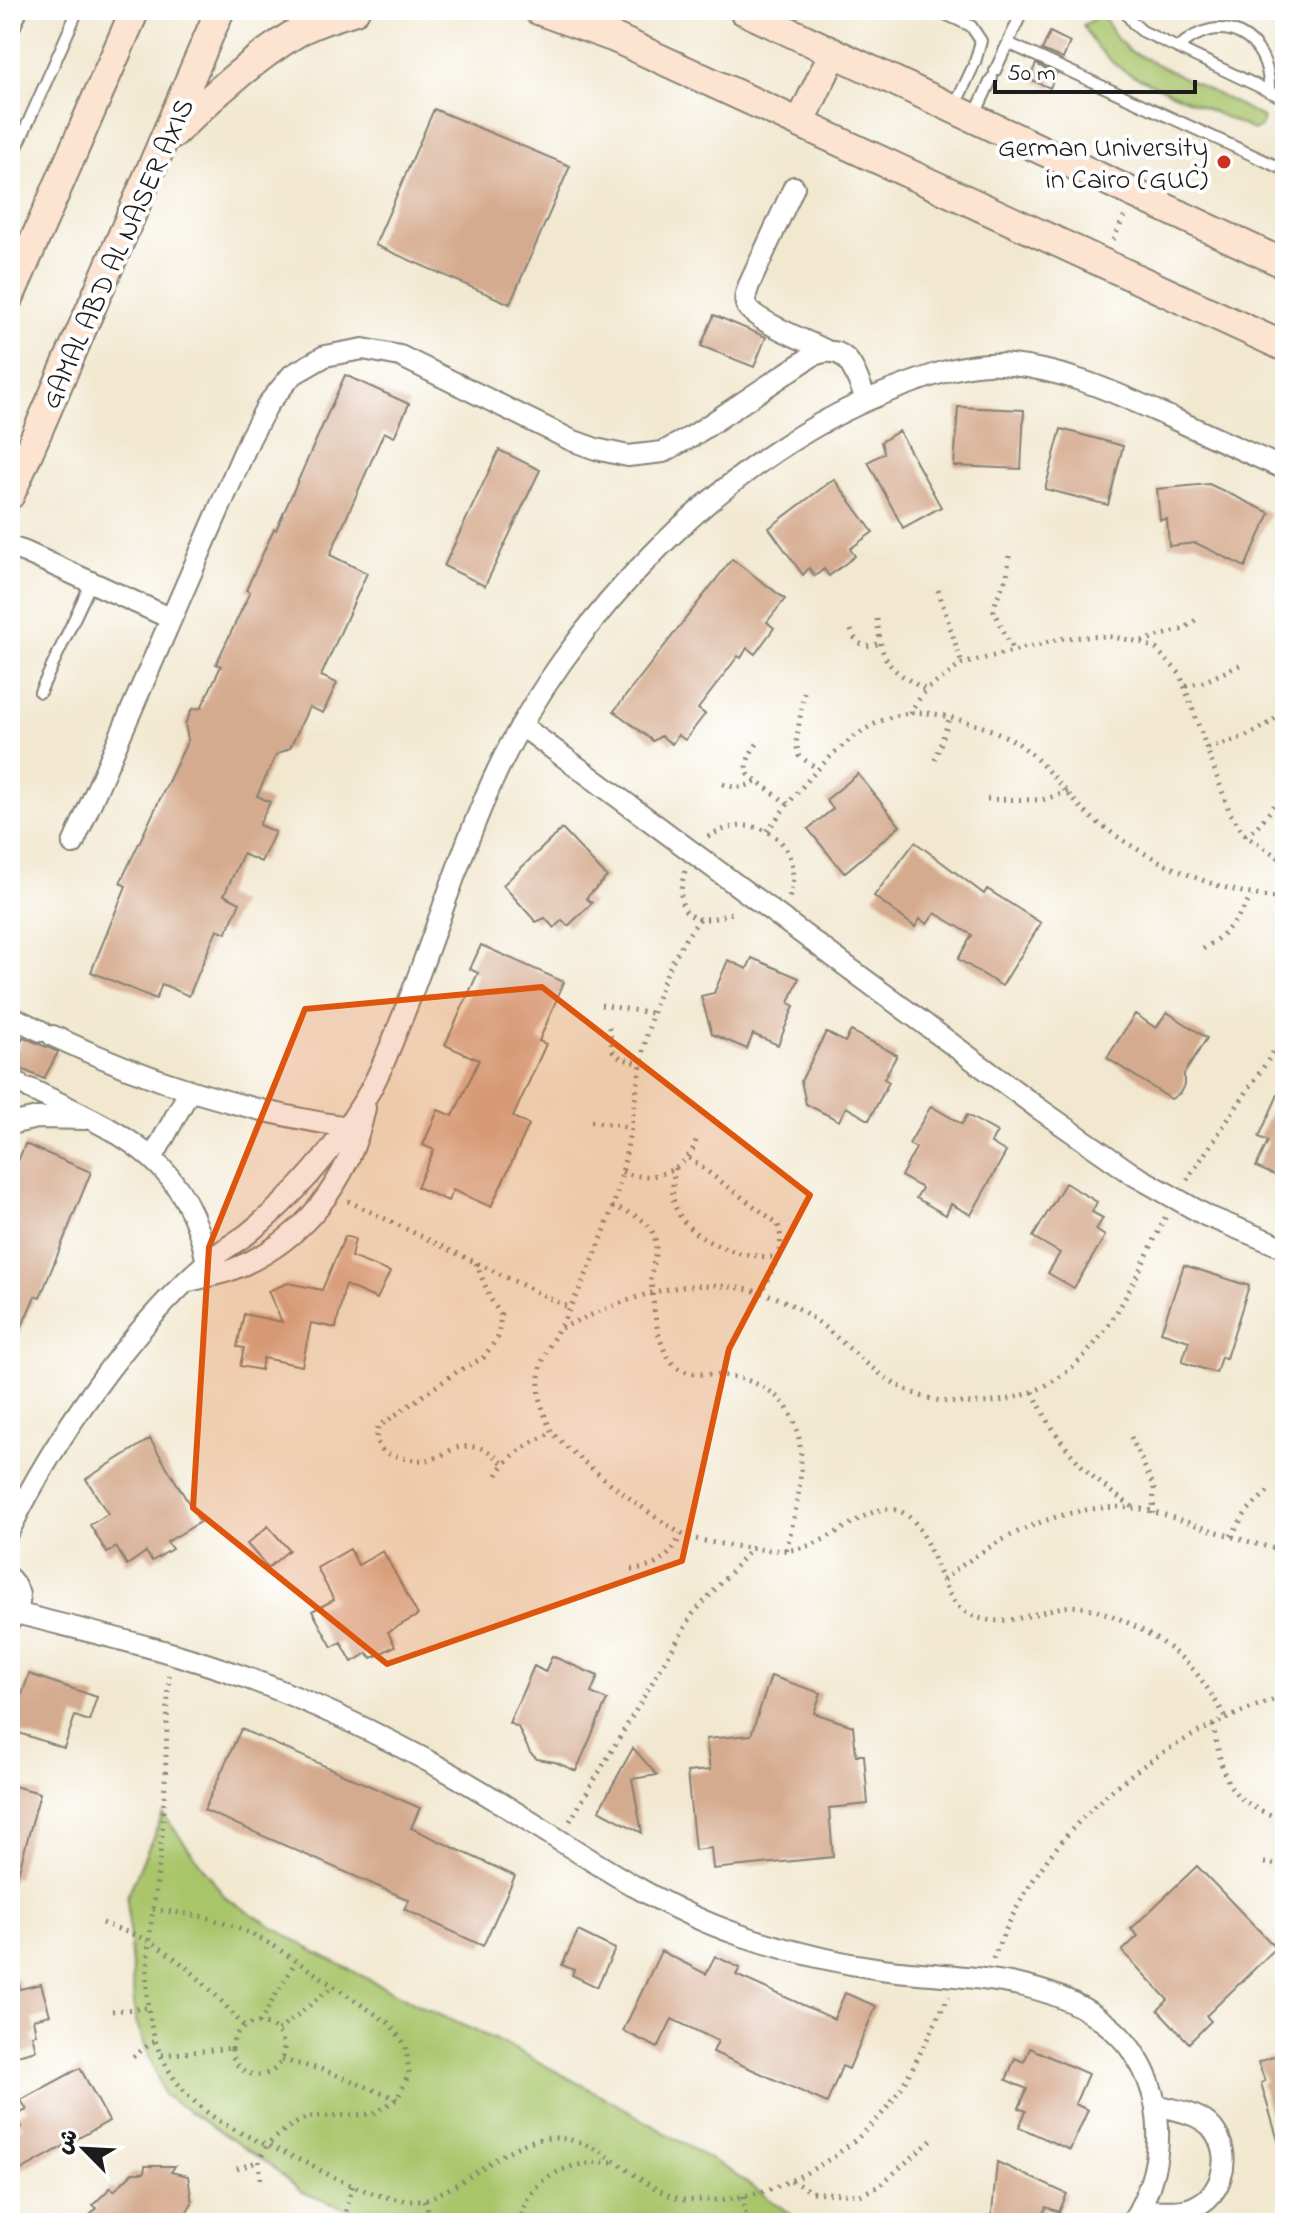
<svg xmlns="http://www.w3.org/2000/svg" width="1295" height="2233" viewBox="0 0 1295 2233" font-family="'Indie Flower','Playpen Sans Arabic',sans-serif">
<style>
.green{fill:#a9c56b;stroke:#627044;stroke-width:2}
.building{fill:#d5ab8f}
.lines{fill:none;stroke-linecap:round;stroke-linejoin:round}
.service-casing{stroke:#878276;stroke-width:14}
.minor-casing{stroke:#878276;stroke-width:24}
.secondary-casing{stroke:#878276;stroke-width:32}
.path{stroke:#878276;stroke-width:5;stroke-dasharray:2 6;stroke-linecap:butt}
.service{stroke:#fff;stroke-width:10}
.minor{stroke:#fff;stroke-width:20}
.secondary{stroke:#fde4d1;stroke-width:28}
.marked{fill:#de560d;fill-opacity:0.2;stroke:#de560d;stroke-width:6;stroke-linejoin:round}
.poi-dot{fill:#c8321e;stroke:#fff;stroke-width:3}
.labels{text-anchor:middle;stroke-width:8;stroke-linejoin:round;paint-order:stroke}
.poi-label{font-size:28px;fill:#1c1c1c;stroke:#fff;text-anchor:end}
.street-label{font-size:28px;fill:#1c1c1c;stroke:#fff}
</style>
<rect width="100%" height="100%" fill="#fff"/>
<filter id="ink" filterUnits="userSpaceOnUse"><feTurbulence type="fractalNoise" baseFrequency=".0125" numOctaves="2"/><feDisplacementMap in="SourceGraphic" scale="16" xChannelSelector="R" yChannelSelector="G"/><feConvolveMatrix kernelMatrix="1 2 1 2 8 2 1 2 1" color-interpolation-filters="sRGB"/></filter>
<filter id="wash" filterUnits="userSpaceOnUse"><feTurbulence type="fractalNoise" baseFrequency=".006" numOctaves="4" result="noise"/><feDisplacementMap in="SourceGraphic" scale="32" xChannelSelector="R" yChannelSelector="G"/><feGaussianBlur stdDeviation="1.8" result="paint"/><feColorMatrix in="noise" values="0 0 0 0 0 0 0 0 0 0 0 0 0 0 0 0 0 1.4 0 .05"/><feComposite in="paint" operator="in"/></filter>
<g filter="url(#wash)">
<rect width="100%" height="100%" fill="#f2e8d0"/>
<path class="green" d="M1088 10H1100L1117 39 1130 51 1261 116 1263 120 1260 128 1253 130 1128 73C1108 61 1094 47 1083 25L1093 20Z
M163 1814 226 1898 308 1948 424 2008 505 2044 608 2099 730 2171 803 2223H383L301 2192 273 2167 164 2095 135 2019 127 1897Z"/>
<g id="blocks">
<path class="building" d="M1050 32 1070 42 1063 59 1042 50Z
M1036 64 1056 74 1050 88 1029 79Z
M434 109 570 166 510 304 375 245Z
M714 315 766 337 754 367 701 346Z
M345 375 409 404 394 437 384 432 330 555 367 573 321 676 337 683 323 713 309 707 290 748 276 755 257 796 270 802 259 825 275 832 261 862 243 854 224 895 240 903 226 933 217 929 189 996 162 984 156 999 91 972 126 886 120 883 188 740 185 724 192 709 201 708 221 666 216 664 250 592 246 590 274 529 276 530Z
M958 407 1024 410 1021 469 954 466Z
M1061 429 1123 446 1108 505 1045 489Z
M899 431 941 507 903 528 868 462 884 453 881 442Z
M499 450 540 470 485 586 444 566Z
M834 479 873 532 850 549 855 556 829 576 824 569 815 576 809 568 803 575 769 528Z
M1209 484 1270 513 1245 567 1196 543 1169 546 1167 519 1160 520 1157 489Z
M732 559 785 599 767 622 774 628 755 654 747 648 741 658 738 656 698 709 705 714 685 740 678 735 672 744 661 736 653 741 614 711Z
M858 774 900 826 844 873 808 829 833 809 826 800Z
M562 829 607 877 586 898 592 903 568 926 562 920 554 928 545 918 536 922 503 885Z
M915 842 984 894 987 889 1041 923 1002 986 958 959 972 935 935 913 927 924 920 919 915 927 874 896Z
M481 945 564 982 539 1041 546 1044 513 1117 529 1125 491 1207 453 1190 448 1201 417 1187 434 1150 423 1145 438 1110 453 1116 479 1060 445 1045 478 973 470 969Z
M752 958 799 978 789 1003 794 1006 778 1045 753 1034 747 1049 712 1034 701 996 714 993 728 960 747 969Z
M1167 1012 1207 1038 1184 1074V1085L1180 1093 1171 1099 1107 1058 1135 1014 1156 1028Z
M851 1031 897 1055 884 1079 889 1082 869 1120 846 1107 839 1121 806 1104 801 1081 826 1032 845 1042Z
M23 1037 58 1052 44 1079 10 1064Z
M1285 1079V1180L1256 1167 1268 1141 1259 1137Z
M931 1106 962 1124 967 1115 997 1132 991 1143 1006 1152 971 1215 951 1204 946 1215 916 1198 922 1188 901 1176 916 1148 909 1144Z
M25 1144 91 1172 40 1298 35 1296 10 1354V1181Z
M1065 1183 1097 1202 1092 1212 1103 1218 1096 1230 1105 1236 1074 1288 1048 1273 1060 1253 1033 1237Z
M345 1236 355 1239 351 1257 390 1272 377 1299 345 1285 336 1328 311 1323 302 1366 263 1358 261 1370 240 1366 244 1348 237 1347 244 1314 282 1322 268 1291 288 1283 322 1290Z
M1184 1265 1249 1286 1226 1358 1221 1357 1216 1373 1182 1362 1189 1341 1161 1332Z
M150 1439 200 1522 167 1542 172 1549 152 1561 146 1552 127 1565 116 1547 107 1553 90 1525 108 1514 86 1479Z
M268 1526 289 1550 268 1568 247 1544Z
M350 1549 358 1565 383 1551 418 1615 388 1632 395 1646 372 1658 367 1653 352 1662 341 1642 332 1647 312 1611 334 1600 317 1568Z
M552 1656 598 1676 591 1693 607 1700 576 1771 555 1762 537 1759 530 1753 518 1727 509 1723 534 1666 545 1672Z
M29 1674 97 1697 89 1721 75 1716 64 1748 10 1730Z
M771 1676 821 1693 814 1713 853 1726 856 1755H864L868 1804 829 1808 833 1857 713 1869 711 1848 695 1850 687 1772 710 1770 706 1739 751 1735Z
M241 1729 420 1808 411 1828 515 1876 483 1946 404 1909 409 1900 204 1810Z
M633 1748 657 1775 632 1779 642 1833 599 1810Z
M10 1785 40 1793 17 1878 10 1877Z
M1197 1866 1276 1948 1206 2016 1211 2021 1189 2043 1158 2010 1168 2000 1122 1951 1138 1936 1131 1929Z
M578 1931 615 1949 597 1987 572 1975 574 1970 562 1965Z
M661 1951 706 1974 715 1956 740 1968 736 1975 834 2019 845 1993 876 2006 849 2069 842 2066 827 2103 713 2052 718 2041 672 2019 658 2048 623 2031Z
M18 1979 20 1989 41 1984 50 2015 33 2019 36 2034 32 2035 36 2050 10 2057V1980Z
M1030 2048 1088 2074 1075 2104 1088 2110 1070 2150 1019 2127 1026 2111 1019 2108 1027 2089 1006 2080 1015 2058 1024 2062Z
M1285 2053V2143L1279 2144 1261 2083 1265 2081 1258 2062Z
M80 2068 109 2121 10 2176V2149L20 2144 13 2132 22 2127 16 2115 27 2110 21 2100Z
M997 2162 1067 2194 1059 2212 1046 2207 1039 2223H991Z
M145 2166H175L171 2172 188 2176 192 2203 180 2223H82L97 2208 93 2205 111 2187 114 2191 132 2173H144Z"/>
</g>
</g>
<g filter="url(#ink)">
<use href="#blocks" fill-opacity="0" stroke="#878276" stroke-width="2"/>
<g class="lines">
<g class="service-casing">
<path id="service" d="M936 10 971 26 981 41 975 62
M1124 10 1133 23 1142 31 1285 99
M1008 43 1285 170
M1178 48C1220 8 1271 36 1269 91
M995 71 1023 10
M959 97 972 69
M979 106 992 78
M10 163 78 10
M40 692 91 583"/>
</g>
<g class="minor-casing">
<path id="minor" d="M10 25 17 10
M794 187 749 285C747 291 744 297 746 304 750 319 809 342 825 350
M10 547 25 552 170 618
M522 726 1038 1108 1134 1175 1207 1216 1285 1248
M73 844 250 438 268 404 292 375 325 356 363 349 400 356 571 440 596 449 628 456 663 452 694 435 812 356C849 340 854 372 866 399
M10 1016 41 1031
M53 1036C151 1082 240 1110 347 1127
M10 1079 18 1083
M30 1089C118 1132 187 1156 207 1263
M10 1124 37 1118 85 1119
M153 1157 189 1092
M189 1281C203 1277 218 1275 231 1270 302 1243 350 1181 365 1108
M10 1529C55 1438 130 1329 207 1262 219 1252 233 1244 246 1235 293 1198 334 1150 365 1099 381 1073 392 1042 404 1013 435 936 458 857 492 782 565 620 732 447 900 387 932 375 967 362 1001 364 1060 368 1110 390 1163 414 1204 433 1244 451 1285 469
M10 1579C23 1593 22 1607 10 1621
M16 1613C94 1633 171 1650 247 1678 316 1703 385 1737 450 1773 546 1826 633 1898 737 1934 784 1950 832 1962 881 1969 957 1979 1046 1973 1109 2026 1168 2075 1172 2162 1131 2223
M1140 2210C1154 2210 1170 2212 1183 2210 1221 2204 1236 2157 1212 2128 1199 2113 1175 2110 1156 2105"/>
</g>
<g class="secondary-casing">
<path id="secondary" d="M538 10 615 38 1285 347
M743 10 1285 264
M800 123 833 54
M174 133C213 95 254 58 301 30 317 21 337 16 355 10
M10 296 135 10
M10 495 220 10"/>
</g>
<path class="path" d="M1277 51 1285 34
M10 197 18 180
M1113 240 1124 217
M1009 556 1007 576 996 600 994 611 1014 652
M938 590 962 664
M877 619C882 664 887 668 926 690
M851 630C856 645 866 649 880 643
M1142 641 1184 629 1198 618
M1186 686 1203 682 1240 665
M804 692 796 743 799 756 818 769
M909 713 926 690 962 664 1064 638 1107 636 1141 642 1156 649 1180 674 1230 813 1245 835 1285 862
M757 744C750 754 744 763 749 775L788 804
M1208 748C1237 741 1259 733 1282 713
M935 760 950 717
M723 784C736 789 743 788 756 782
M987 799 1042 800 1068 792
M767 831C800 788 851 720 909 713 926 711 947 716 963 721 982 726 1002 733 1019 744 1050 767 1071 803 1101 825 1155 865 1219 893 1285 899
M1245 835 1256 828 1285 793
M708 837C757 807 807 842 789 899
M685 871C671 917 695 928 734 912
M700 919C631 1004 644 1108 613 1206 602 1241 587 1275 570 1308 559 1331 542 1351 539 1377 538 1395 543 1414 551 1430 560 1447 666 1528 686 1536 704 1543 769 1552 788 1550 827 1548 862 1508 889 1509 935 1511 931 1595 969 1614 1002 1630 1030 1613 1063 1607 1099 1601 1160 1637 1186 1662 1202 1677 1214 1700 1227 1718
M1203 949C1225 935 1239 919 1251 896
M601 1005 651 1013
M609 1027 613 1051 621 1058 640 1064
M591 1121 630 1128
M689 1158 777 1223C788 1248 771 1270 761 1293
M675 1168C673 1181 671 1193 675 1206 689 1243 742 1258 777 1257
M622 1172C652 1184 690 1170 697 1137
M1187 1180 1285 1035
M348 1201 570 1308
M612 1207C637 1214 661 1225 655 1256 654 1264 650 1272 651 1280 653 1300 655 1328 663 1347 676 1382 700 1371 729 1376 825 1392 803 1483 786 1551
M476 1263 490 1298 501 1315 498 1337 483 1358 458 1371 378 1427 376 1440 383 1452C397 1457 411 1461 427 1460 436 1459 443 1454 451 1450 470 1442 490 1448 503 1464
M561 1328C631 1298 680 1273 759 1292 819 1307 849 1358 899 1386 925 1401 952 1404 981 1403 1090 1397 1124 1300 1166 1216
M1033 1392C1056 1442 1086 1477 1133 1507
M1131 1437 1154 1487 1153 1513
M497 1475C509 1453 530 1444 552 1432
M1231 1536 1247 1511 1269 1490
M631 1570C657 1568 671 1557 681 1534
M943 1580C995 1538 1063 1502 1133 1508 1148 1509 1165 1515 1180 1520 1215 1531 1249 1543 1285 1551
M169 1675C166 1737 166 1801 159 1864 149 1952 123 2043 203 2109 227 2129 259 2141 287 2154 327 2172 373 2203 419 2200 428 2200 436 2195 444 2191 480 2175 511 2139 552 2138 601 2137 635 2185 679 2199 687 2201 697 2200 706 2200 775 2202 862 2150 899 2091 918 2061 932 2027 949 1996
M1213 1725C1225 1783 1225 1800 1285 1820
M570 1821 693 1614 753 1547
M1264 1863 1285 1866
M153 1909 206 1917 241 1929 274 1946 390 2024 406 2046 409 2074 397 2099 374 2114 308 2117 287 2128 267 2145 259 2161 261 2182
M102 1923C118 1929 135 1934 150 1942 186 1962 218 1996 244 2027
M993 1959C1046 1824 1149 1741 1285 1696
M112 2011 147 2008
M259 2023 296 1961
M232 2049a26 26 0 1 1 52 0a26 26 0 1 1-52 0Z
M278 2031 333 1986
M162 2055 232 2048
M133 2057 154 2041
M282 2060 324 2070 397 2099
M237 2169 259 2161
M791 2181 812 2192 860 2195 879 2186 933 2139
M744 2196 746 2223
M424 2200 433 2223
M344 2219 353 2184
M521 2223C524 2177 572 2160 612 2162"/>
<use href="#service" class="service"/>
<use href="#minor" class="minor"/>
<use href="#secondary" class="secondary"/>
</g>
</g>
<path class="marked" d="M542 987 810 1195 729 1349 682 1561 387 1664 193 1508 209 1247 305 1009Z"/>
<circle class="poi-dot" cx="1224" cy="162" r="8"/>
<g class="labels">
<g class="poi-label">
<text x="1208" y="156">German University<tspan x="1208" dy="32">in Cairo (GUC)</tspan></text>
</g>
<g class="street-label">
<text transform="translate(116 253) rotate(-66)" y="10">GAMAL ABD AL NASER AXIS</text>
</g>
</g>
<rect width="1295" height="2233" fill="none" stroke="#fff" stroke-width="40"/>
<g transform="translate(84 2149) rotate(294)" stroke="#ffffff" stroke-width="6" paint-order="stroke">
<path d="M0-6L14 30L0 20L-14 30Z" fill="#1c1c1c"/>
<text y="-12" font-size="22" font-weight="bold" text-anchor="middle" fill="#1c1c1c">ش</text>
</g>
<path d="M995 80v12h200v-12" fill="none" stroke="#1c1c1c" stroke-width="4"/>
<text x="1007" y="80" font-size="24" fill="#1c1c1c" stroke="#ffffff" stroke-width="6" paint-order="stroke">50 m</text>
</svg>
